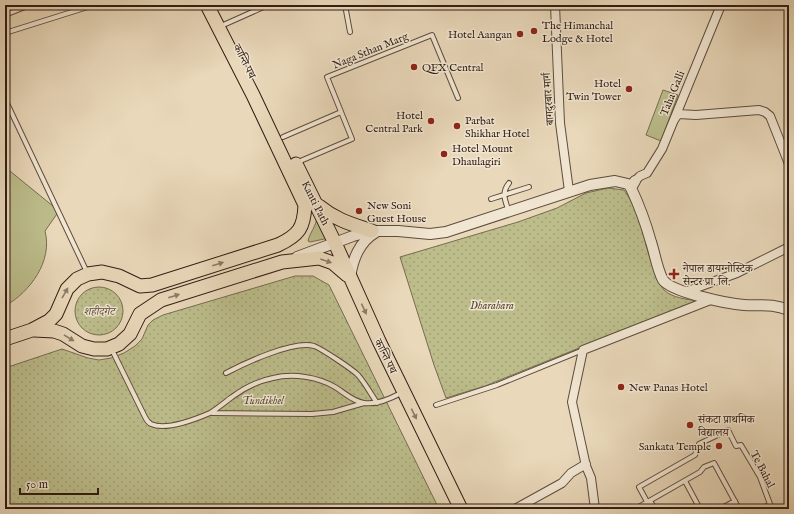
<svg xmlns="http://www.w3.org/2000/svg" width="794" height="514" viewBox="0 0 794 514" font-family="'IM FELL English','Noto Serif Devanagari',serif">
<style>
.grass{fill:#bcbd8b;stroke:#766d50}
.park{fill:url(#park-dots);stroke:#766d50}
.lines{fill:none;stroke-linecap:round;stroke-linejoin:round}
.service-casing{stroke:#5e4c3e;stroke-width:6}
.minor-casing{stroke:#5e4c3e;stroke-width:10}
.tertiary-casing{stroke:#5e4c3e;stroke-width:12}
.primary-casing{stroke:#301d14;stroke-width:15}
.service{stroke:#f1e6d2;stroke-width:4}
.minor{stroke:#f1e6d2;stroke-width:8}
.tertiary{stroke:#f1e6d2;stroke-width:10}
.primary{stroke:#e9d8ba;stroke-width:13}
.oneway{fill:#8c7a67}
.poi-dot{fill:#8f2418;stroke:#f1e6d2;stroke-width:1.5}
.labels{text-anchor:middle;stroke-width:3;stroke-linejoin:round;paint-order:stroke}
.poi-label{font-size:11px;fill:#301d14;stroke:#f1e6d2;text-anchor:start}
.street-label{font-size:11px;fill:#301d14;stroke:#f1e6d2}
.park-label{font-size:11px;font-style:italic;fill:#5a4d38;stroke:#f1e6d2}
</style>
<defs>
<pattern id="park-dots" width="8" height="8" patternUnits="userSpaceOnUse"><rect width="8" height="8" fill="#bcbd8b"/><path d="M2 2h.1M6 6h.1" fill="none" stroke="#a2a277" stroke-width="1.8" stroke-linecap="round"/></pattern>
</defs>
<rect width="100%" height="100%" fill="#e9d8ba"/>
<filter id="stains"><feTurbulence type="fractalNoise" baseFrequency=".005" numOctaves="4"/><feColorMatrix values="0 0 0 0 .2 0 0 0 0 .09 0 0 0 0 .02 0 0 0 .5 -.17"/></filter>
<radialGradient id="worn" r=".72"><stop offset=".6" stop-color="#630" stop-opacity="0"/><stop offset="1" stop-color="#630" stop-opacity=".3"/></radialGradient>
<path class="grass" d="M663 90 678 95 661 141 646 135Z
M5 167 59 211 45 231C53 261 30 292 5 306Z
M317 217 329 238 310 242 308 241C310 232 316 227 317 217Z"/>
<path class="park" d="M608 188 624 190C643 215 644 249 657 277 659 281 661 287 664 290 672 298 687 299 696 301L485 386 446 398 434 365 400 257 518 222 557 208 586 193Z
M295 276H313L329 285 439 509H5V368L62 349 88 358 99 360 111 358 124 353 135 346 142 339 148 325 153 320 163 315Z
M75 311a24 24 0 1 1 48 0a24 24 0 1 1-48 0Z"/>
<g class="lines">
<g class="service-casing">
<path id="service" d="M345 5 350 32
M5 15 30 5
M221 26 268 5
M5 33 94 5
M5 99 85 268
M283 137 341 112
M298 162 352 139 327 77 432 35 458 98
M491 199 529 187
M509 212C505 200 501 193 509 183
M114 354 145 417C146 419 149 423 151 424 166 431 196 419 210 413 217 409 225 402 232 397 244 388 258 381 273 378 293 373 318 377 335 387 345 393 352 401 364 403 377 405 390 399 401 393
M226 373C245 363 294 340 314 346 322 349 352 369 358 375 365 383 371 394 377 403
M436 405 497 385 583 350
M212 413 312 414 333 412 364 403
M685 481 700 509
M650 501 655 509
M635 509 700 472 704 467 714 463 739 509
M651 509 639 487 695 455 699 444 728 430 736 446 741 445 760 477 770 504 762 509
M720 509 735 501"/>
</g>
<g class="minor-casing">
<path id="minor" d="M555 5 560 123 569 191
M674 120 678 114 696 115 759 110 765 112 770 116 789 164
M635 181 640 176 647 173 662 149 721 5
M685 292 737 273 789 247
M515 509 562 483 571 473 586 464
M595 509 591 478 586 466 572 402 583 350 713 299"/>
</g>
<g class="tertiary-casing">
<path id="tertiary" d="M635 181 631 188C639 205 646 224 651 242 655 254 657 269 663 280 671 292 729 304 744 305 762 306 771 303 789 310
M297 257 353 236 372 231H398L430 234 446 232 590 185 615 181 628 184 631 188
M350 277C353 259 359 242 376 232"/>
</g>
<g class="primary-casing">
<path id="primary" d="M296 164 335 243 379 341 461 509
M319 206C336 220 351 224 372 231
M34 330 54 331 63 334 82 346 94 349H107L119 344 130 334 140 314 161 300 282 262 319 258 333 263 347 275
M5 339 32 330 49 321 56 314 67 289 77 279 88 274 102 272 119 276 140 286 152 285 278 245C299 235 304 228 305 205L253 95 207 5"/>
</g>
<use href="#service" class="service"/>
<use href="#minor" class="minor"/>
<use href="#tertiary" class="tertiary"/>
<use href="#primary" class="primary"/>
</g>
<defs><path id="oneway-solid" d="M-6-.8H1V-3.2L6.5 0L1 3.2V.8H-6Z"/></defs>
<g class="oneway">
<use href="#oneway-solid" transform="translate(326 261) rotate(19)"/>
<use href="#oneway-solid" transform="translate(218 264) rotate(-17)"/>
<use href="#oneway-solid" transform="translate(65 293) rotate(-60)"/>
<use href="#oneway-solid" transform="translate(174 296) rotate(-17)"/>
<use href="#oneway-solid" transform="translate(364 309) rotate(65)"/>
<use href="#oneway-solid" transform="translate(69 338) rotate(31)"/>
<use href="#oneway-solid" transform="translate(414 414) rotate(64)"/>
</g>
<g class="poi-dot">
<circle cx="534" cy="31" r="4"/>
<circle cx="520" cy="34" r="4"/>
<circle cx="414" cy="67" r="4"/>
<circle cx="629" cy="89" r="4"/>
<circle cx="431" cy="121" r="4"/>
<circle cx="457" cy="126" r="4"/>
<circle cx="444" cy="154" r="4"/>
<circle cx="359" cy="211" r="4"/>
<path d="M672 268h4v4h4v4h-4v4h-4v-4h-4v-4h4z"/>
<circle cx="621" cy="387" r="4"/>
<circle cx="690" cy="425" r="4"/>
<circle cx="719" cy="446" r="4"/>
</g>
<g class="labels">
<g class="poi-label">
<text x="542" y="29">The Himanchal<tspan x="542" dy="13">Lodge &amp; Hotel</tspan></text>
<text x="512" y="38" text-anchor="end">Hotel Aangan</text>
<text x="422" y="71">QFX Central</text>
<text x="621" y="87" text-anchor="end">Hotel<tspan x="621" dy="13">Twin Tower</tspan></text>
<text x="423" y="119" text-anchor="end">Hotel<tspan x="423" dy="13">Central Park</tspan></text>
<text x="465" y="124">Parbat<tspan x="465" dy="13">Shikhar Hotel</tspan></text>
<text x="452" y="152">Hotel Mount<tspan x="452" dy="13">Dhaulagiri</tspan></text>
<text x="367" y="209">New Soni<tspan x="367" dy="13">Guest House</tspan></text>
<text x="683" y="272">नेपाल डायग्नोस्टिक<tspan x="683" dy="13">सेन्टर प्रा. लि.</tspan></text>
<text x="629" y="391">New Panas Hotel</text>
<text x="698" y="423">संकटा प्राथमिक<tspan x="698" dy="13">विद्यालय</tspan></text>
<text x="711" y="450" text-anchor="end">Sankata Temple</text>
</g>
<g class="street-label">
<text transform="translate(370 50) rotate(-22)" y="4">Naga Sthan Marg</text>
<text transform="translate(245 61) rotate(63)" y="4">कान्ति पथ</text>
<text transform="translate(672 93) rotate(-68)" y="4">Taha Galli</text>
<text transform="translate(548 99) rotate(-94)" y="4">बागदुरबार मार्ग</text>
<text transform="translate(316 203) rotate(63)" y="4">Kanti Path</text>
<text transform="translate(386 356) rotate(64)" y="4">कान्ति पथ</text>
<text transform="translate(763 469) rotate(63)" y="4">Te Bahal</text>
</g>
<g class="park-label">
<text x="492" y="309">Dharahara</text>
<text x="99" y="315">शहीदगेट</text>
<text x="263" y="404">Tundikhel</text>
</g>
</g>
<rect width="794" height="514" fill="none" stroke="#e9d8ba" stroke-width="20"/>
<rect x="6" y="6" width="782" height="502" fill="none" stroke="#301d14" stroke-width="2"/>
<rect x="10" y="10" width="774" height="494" fill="none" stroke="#301d14"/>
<path d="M20 488v6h78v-6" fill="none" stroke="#301d14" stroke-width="2"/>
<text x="26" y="488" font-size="12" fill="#301d14" stroke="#f1e6d2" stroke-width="3" paint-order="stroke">50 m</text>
<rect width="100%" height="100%" filter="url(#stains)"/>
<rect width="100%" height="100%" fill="url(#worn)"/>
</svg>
